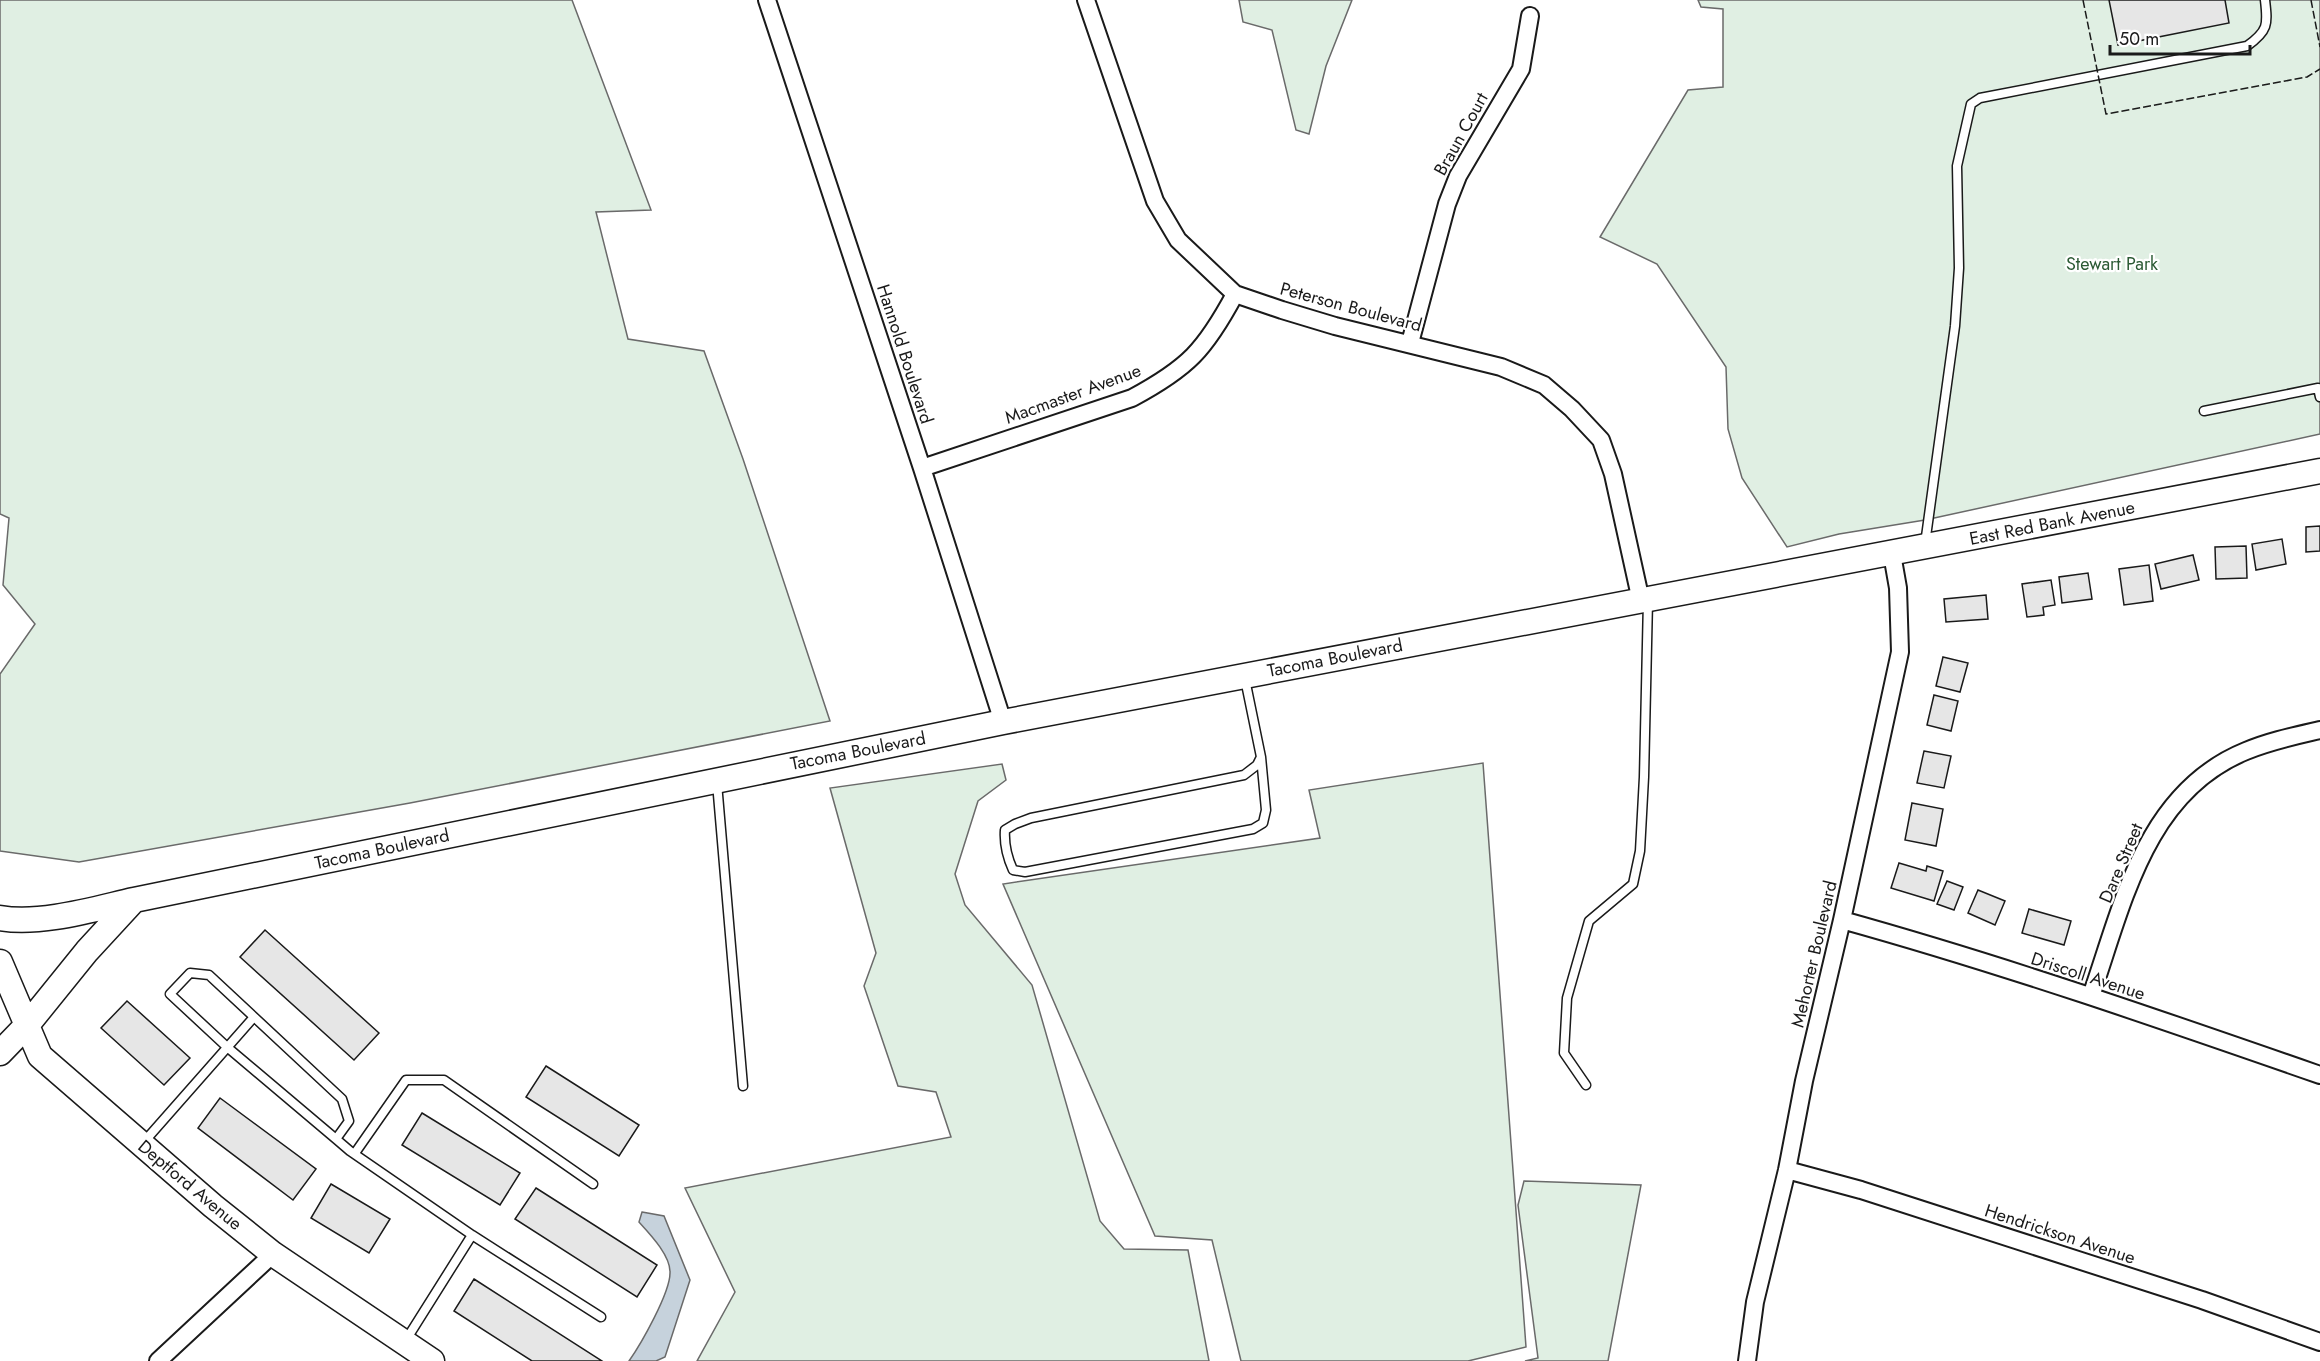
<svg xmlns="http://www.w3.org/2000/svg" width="2320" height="1361" viewBox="0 0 2320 1361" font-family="Jost,sans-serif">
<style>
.green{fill:#e0efe3;stroke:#6a6a6a;stroke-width:1.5}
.water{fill:#c6d2dc;stroke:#6a6a6a;stroke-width:1.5}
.building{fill:#e6e6e6;stroke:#1a1a1a;stroke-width:1.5}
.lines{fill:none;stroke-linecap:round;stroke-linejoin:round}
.lane-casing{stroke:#1a1a1a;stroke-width:11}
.street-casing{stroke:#1a1a1a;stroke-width:20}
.secondary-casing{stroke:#1a1a1a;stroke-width:27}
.lane{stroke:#fff;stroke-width:8}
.street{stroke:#fff;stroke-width:16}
.secondary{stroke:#fff;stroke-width:24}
.fence{stroke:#1a1a1a;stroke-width:1.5;stroke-dasharray:8 3;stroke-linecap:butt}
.labels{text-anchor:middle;stroke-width:4.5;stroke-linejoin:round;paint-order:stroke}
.street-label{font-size:18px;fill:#1a1a1a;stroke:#fff}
.park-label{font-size:18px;fill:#2b5a34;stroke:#fff}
</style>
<rect width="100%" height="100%" fill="#fff"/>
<path class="green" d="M0 0H572L651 210 596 212 628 339 704 351 743 459 830 721 410 803 79 862 0 851V674L35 624 3 585 9 518 0 514Z
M1239 0H1352L1326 66 1309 134 1296 130 1272 30 1243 22Z
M1698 0H2320V434L1925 520 1839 534 1787 547 1742 478 1728 429 1726 367 1657 264 1600 237 1688 90 1723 87V9L1701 7Z
M1483 763 1526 1347 1468 1361H1241L1212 1240 1155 1236 1003 884 1320 838 1309 790Z
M1002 764 1006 780 978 801 955 874 965 905 1032 985 1100 1221 1124 1249 1188 1250 1209 1361H697L735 1292 685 1188 951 1137 936 1092 898 1086 864 986 876 953 830 788Z
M1524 1181 1641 1185 1608 1361H1525L1538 1358 1518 1205Z"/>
<path class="water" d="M642 1212 664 1216 690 1280 665 1357 656 1361H629C641 1344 670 1293 670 1273 671 1256 650 1234 639 1222Z"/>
<path class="building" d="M2109 0H2225L2229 23 2118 45Z
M2320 526V551L2306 552V527Z
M2282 539 2286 564 2256 570 2252 544Z
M2246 546 2247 578 2216 579 2215 547Z
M2193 555 2199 580 2161 589 2155 564Z
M2149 565 2153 601 2124 605 2119 569Z
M2088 573 2092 599 2062 603 2059 577Z
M2051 580 2055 605 2043 607 2044 615 2027 617 2022 584Z
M1986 595 1988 619 1946 622 1944 599Z
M1943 657 1968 663 1960 692 1936 686Z
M1934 695 1958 701 1951 731 1927 725Z
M1924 751 1951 756 1944 788 1917 783Z
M1912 803 1943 809 1936 846 1905 840Z
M1899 863 1926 871 1927 866 1943 871 1934 901 1891 888Z
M1947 881 1963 887 1954 910 1937 904Z
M1978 890 2005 901 1995 925 1968 913Z
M2029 909 2071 921 2064 945 2022 933Z
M265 930 379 1033 354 1060 240 957Z
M127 1001 190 1058 164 1085 101 1028Z
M546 1066 639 1125 619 1156 526 1097Z
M220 1098 316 1169 293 1200 198 1128Z
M422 1113 520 1173 500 1205 402 1145Z
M331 1184 390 1219 369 1253 311 1218Z
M536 1188 657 1265 637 1297 515 1219Z
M474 1279 602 1361H532L454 1311Z"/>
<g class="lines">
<g class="lane-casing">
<path id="lane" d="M2204 411 2318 388 2320 397
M1925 544 1955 326 1959 268 1957 166 1971 104 1980 98 2247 46C2268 31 2268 25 2265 0
M1245 679 1261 757 1257 765 1244 775 1031 818 1015 824 1005 830C1004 844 1007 857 1013 870L1025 872 1253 829 1263 823 1266 810 1261 757
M717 783 743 1086
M1586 1085 1564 1053 1567 998 1589 921 1633 884 1640 851 1644 777 1648 600
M336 1139 349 1121 342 1099 209 975 190 973 170 994 227 1047 336 1139 350 1151 472 1235
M143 1143 254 1017
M355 1153 406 1080H444L593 1184
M406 1340 472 1235 601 1317"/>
</g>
<g class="street-casing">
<path id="street" d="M767 0 922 468 1003 722
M1086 0 1155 201 1178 240 1235 294 1282 310 1335 326 1501 367 1544 385 1572 409 1601 440 1613 474 1641 601
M1410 343 1447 204 1458 176 1521 69 1530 16
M922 468 1132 398C1188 368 1205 350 1235 294
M1842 920C2004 965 2162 1020 2320 1075
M2091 996C2123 904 2145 792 2246 751 2270 741 2294 736 2320 730
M1787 1170 1861 1190 2202 1300 2320 1342
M158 1361 273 1254
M1747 1361 1755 1302 1787 1170 1804 1081 1842 920 1900 652 1898 588 1892 554"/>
</g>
<g class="secondary-casing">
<path id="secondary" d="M0 918C41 925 94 909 134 900
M0 962 40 1056 213 1206 273 1254 432 1361
M0 1053 28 1024 87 951 134 900 1003 722 2320 471"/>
</g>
<use href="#lane" class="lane"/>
<use href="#street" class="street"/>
<use href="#secondary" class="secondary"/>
<path class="fence" d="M2083 0 2106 114 2307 77 2320 69
M2311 0 2320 47"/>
</g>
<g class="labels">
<g class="street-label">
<text transform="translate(1461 134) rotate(-61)" y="6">Braun Court</text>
<text transform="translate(1351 307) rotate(15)" y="6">Peterson Boulevard</text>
<text transform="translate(905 354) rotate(72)" y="6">Hannold Boulevard</text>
<text transform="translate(1073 394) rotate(-20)" y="6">Macmaster Avenue</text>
<text transform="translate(2052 523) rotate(-11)" y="6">East Red Bank Avenue</text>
<text transform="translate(1335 658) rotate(-11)" y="6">Tacoma Boulevard</text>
<text transform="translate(858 751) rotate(-11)" y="6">Tacoma Boulevard</text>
<text transform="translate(382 849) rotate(-12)" y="6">Tacoma Boulevard</text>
<text transform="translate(2121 863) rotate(-67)" y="6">Dare Street</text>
<text transform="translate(1814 954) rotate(-77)" y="6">Mehorter Boulevard</text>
<text transform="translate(2088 976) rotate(18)" y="6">Driscoll Avenue</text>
<text transform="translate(190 1185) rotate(40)" y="6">Deptford Avenue</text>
<text transform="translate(2060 1234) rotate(18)" y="6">Hendrickson Avenue</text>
</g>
<g class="park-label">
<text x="2112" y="270">Stewart Park</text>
</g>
</g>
<path d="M2110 45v9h140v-9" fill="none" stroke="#1a1a1a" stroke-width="3"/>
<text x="2119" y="45" font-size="18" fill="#1a1a1a" stroke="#ffffff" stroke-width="4.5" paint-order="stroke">50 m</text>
</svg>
